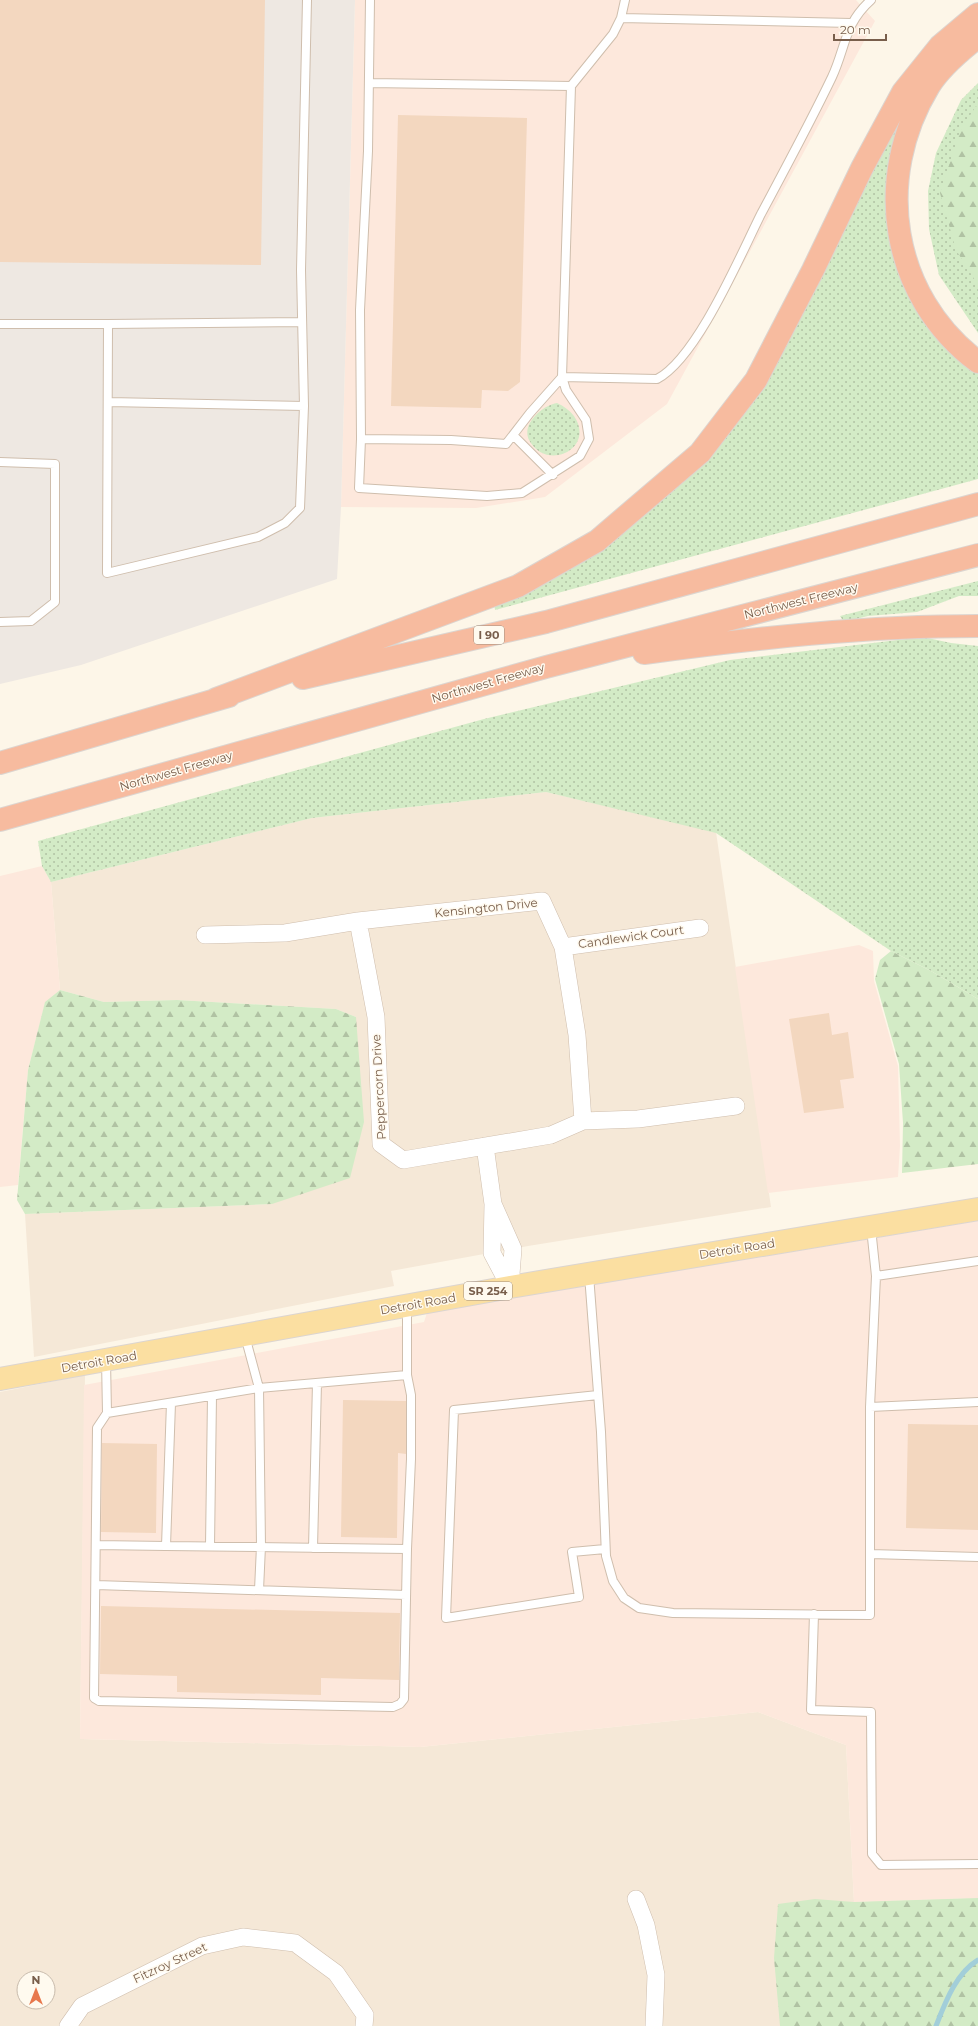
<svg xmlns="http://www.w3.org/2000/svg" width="978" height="2026" viewBox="0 0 978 2026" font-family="Montserrat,sans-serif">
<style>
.residential{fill:#f5e8d7;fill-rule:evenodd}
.commercial{fill:#fde8dc}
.industrial{fill:#eee8e2}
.grass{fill:url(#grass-dots)}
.forest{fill:url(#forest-firs)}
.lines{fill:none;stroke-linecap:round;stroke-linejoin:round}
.stream{stroke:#a2ced9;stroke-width:5}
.building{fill:#f3d7bf}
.lane-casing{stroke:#cfbead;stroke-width:10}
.street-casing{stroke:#cfbead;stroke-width:18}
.primary-casing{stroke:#dcd5d0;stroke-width:24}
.highway-casing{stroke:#dcd5d0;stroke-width:24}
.lane{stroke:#fff;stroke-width:8}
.street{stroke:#fff;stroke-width:17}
.primary{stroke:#fbdfa1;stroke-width:22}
.highway{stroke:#f7bb9f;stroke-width:22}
.labels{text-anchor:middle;stroke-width:3;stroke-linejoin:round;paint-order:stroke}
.shield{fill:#fffaef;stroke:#a08d7c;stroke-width:1}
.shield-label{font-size:11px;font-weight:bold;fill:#785e4b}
.street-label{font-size:12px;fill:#785e4b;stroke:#fffaef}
</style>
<defs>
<pattern id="grass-dots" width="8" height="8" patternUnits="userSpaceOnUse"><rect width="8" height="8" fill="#d3ebc6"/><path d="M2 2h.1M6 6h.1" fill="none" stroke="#b0c2a3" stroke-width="1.8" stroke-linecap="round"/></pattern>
<pattern id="forest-firs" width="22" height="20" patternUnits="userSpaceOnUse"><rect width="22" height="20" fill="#d3ebc6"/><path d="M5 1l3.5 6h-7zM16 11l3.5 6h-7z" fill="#b0c2a3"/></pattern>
</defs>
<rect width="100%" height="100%" fill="#fdf6e8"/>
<path class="residential" d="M546 792 716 832 771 1207 528 1246 391 1271 394 1286 34 1357 25 1214 272 1204 356 1017 336 1009 177 1000 104 1002 60 990 51 882 312 818Z
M85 1375 80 1739 420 1747 758 1712 846 1745 854 1902 978 1898V2026H0V1392ZM24 1978H48V2002H24Z"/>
<path class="commercial" d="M355 0H856L875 21 667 404 545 497 476 508 341 507Z
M42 866 51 882 60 990 45 1003 28 1070 18 1185 0 1187V876Z
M859 945 873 951 874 981 898 1066 900 1146 898 1177 768 1193 735 967Z
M978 1209V1898L854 1902 846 1745 758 1712 420 1747 80 1739 84 1385 424 1322 431 1301Z"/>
<path class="industrial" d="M0 0H355L341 507 337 579 81 665 0 684Z"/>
<path class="grass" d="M978 83V333L939 275 929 229 928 191 936 153 961 100Z
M891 129 898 132 899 272 933 335 967 367 978 373V479L495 610 494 601 697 467Z
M557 403C564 406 569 410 574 416 596 448 547 473 529 440 521 424 543 405 557 403Z
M978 581V596H959L917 612 868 616 844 622 840 616Z
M923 637 951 643 978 646V999L931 971 891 951 716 833 546 792 312 818 51 882 42 866 38 841 484 719 730 660Z"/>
<path class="forest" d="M978 103V285L956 250 940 193 960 131Z
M891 951 931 971 978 999V1164L902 1173 903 1123 899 1064 875 979 880 960Z
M60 990 104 1002 177 1000 336 1009 356 1017 364 1122 350 1178 272 1204 25 1214 17 1200 28 1070 45 1002Z
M978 1898V2026H780L774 1958 778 1904 815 1899 854 1902Z"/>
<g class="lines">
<path class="stream" d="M936 2026C945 2003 956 1973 978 1960"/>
</g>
<path class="building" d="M0 0H265L261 265 0 262Z
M398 115 527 118 520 382 508 391 482 390 481 408 391 406Z
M829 1013 832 1035 848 1032 854 1078 840 1080 844 1108 804 1113 789 1019Z
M343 1400 406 1401V1454L398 1453 397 1538 341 1537Z
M908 1424 978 1425V1530L906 1528Z
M102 1443 157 1444 156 1533 101 1532Z
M101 1606 400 1613 399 1680 321 1678V1695L177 1692V1676L100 1674Z"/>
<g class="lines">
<g class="lane-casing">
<path id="lane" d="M370 0 368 151 360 310 361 439 451 440 506 444 530 413 562 377 571 86 613 34 621 18 625 0
M621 18 851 23
M369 83 571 86
M0 324H108L107 573 258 537 285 523 300 508 304 406 301 270 307 0
M108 324 302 322
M109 402 304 406
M513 435 553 475
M361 439 359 488 487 496 522 493 580 456 589 439 586 420 566 390 562 377 657 379C697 358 740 256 761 214 785 169 810 123 832 77 846 47 844 24 871 0
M0 462 55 464V602L31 621 0 622
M589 1275 601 1432 606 1556 613 1581 624 1598 639 1608 673 1613 870 1615V1407L876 1276 871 1228
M876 1276 978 1261
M245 1336 259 1388 407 1375
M106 1360 107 1413 97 1428 94 1698 99 1701 393 1707 400 1704 404 1699 407 1549 411 1459V1395L407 1375V1307
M598 1395 454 1410 446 1618 579 1597 572 1552 605 1549
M171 1403 166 1546 407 1549
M870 1407 978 1402
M107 1413 259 1388 261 1546 259 1590
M96 1545 166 1546
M210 1546 212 1396
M313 1548 317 1383
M870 1554 978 1557
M96 1585 406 1595
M814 1614 811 1710 871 1712 872 1854 881 1865 978 1864"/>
</g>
<g class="street-casing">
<path id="street" d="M358 921 376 1017 381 1144 403 1160 551 1135 583 1121 638 1119 736 1106
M205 935 285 933 358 921 542 901 563 947 577 1035 583 1121
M563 947 700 928
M485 1146 493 1204 492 1253 510 1287 513 1249 493 1204
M636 1899 646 1925 656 1975 654 2026
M68 2026 82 2006 202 1946 243 1937 295 1943 336 1973 365 2015 364 2026"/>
</g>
<g class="primary-casing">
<path id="primary" d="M0 1379 510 1287 978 1209"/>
</g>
<g class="highway-casing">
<path id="highway" d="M978 37C960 51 941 67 929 86 873 178 890 296 978 362
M644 653C755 638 866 626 978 626
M303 678 546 622 978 504
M216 699 518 586 597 541 700 453 756 380 813 270 862 168 903 92 940 46 978 14
M0 763 229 696
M0 820 546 667 978 555"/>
</g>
<use href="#lane" class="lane"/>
<use href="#street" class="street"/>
<use href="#primary" class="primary"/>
<use href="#highway" class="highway"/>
</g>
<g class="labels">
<g class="shield">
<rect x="474" y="626" width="30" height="18" rx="3"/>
<rect x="464" y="1282" width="48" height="18" rx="3"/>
</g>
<g class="shield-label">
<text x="489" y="639">I 90</text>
<text x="488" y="1295">SR 254</text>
</g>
<g class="street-label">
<text transform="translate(801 601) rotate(-14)" y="4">Northwest Freeway</text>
<text transform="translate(488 683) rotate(-16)" y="4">Northwest Freeway</text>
<text transform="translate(176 771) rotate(-16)" y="4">Northwest Freeway</text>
<text transform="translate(486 908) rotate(-6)" y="4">Kensington Drive</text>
<text transform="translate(631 937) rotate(-8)" y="4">Candlewick Court</text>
<text transform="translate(379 1087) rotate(-93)" y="4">Peppercorn Drive</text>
<text transform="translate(737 1249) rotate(-9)" y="4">Detroit Road</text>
<text transform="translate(418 1304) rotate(-10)" y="4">Detroit Road</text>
<text transform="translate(99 1362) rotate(-10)" y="4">Detroit Road</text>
<text transform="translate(170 1963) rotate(-25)" y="4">Fitzroy Street</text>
</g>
</g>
<g transform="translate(36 1990)"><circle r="19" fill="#fffaef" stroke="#c9bcad"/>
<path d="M0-3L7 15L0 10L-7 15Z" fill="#e8784d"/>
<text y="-6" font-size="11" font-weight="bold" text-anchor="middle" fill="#785e4b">N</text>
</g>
<path d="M834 34v6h52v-6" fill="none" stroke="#785e4b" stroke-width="2"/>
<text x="840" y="34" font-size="12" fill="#785e4b" stroke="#fffaef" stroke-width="3" paint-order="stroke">20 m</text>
</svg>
